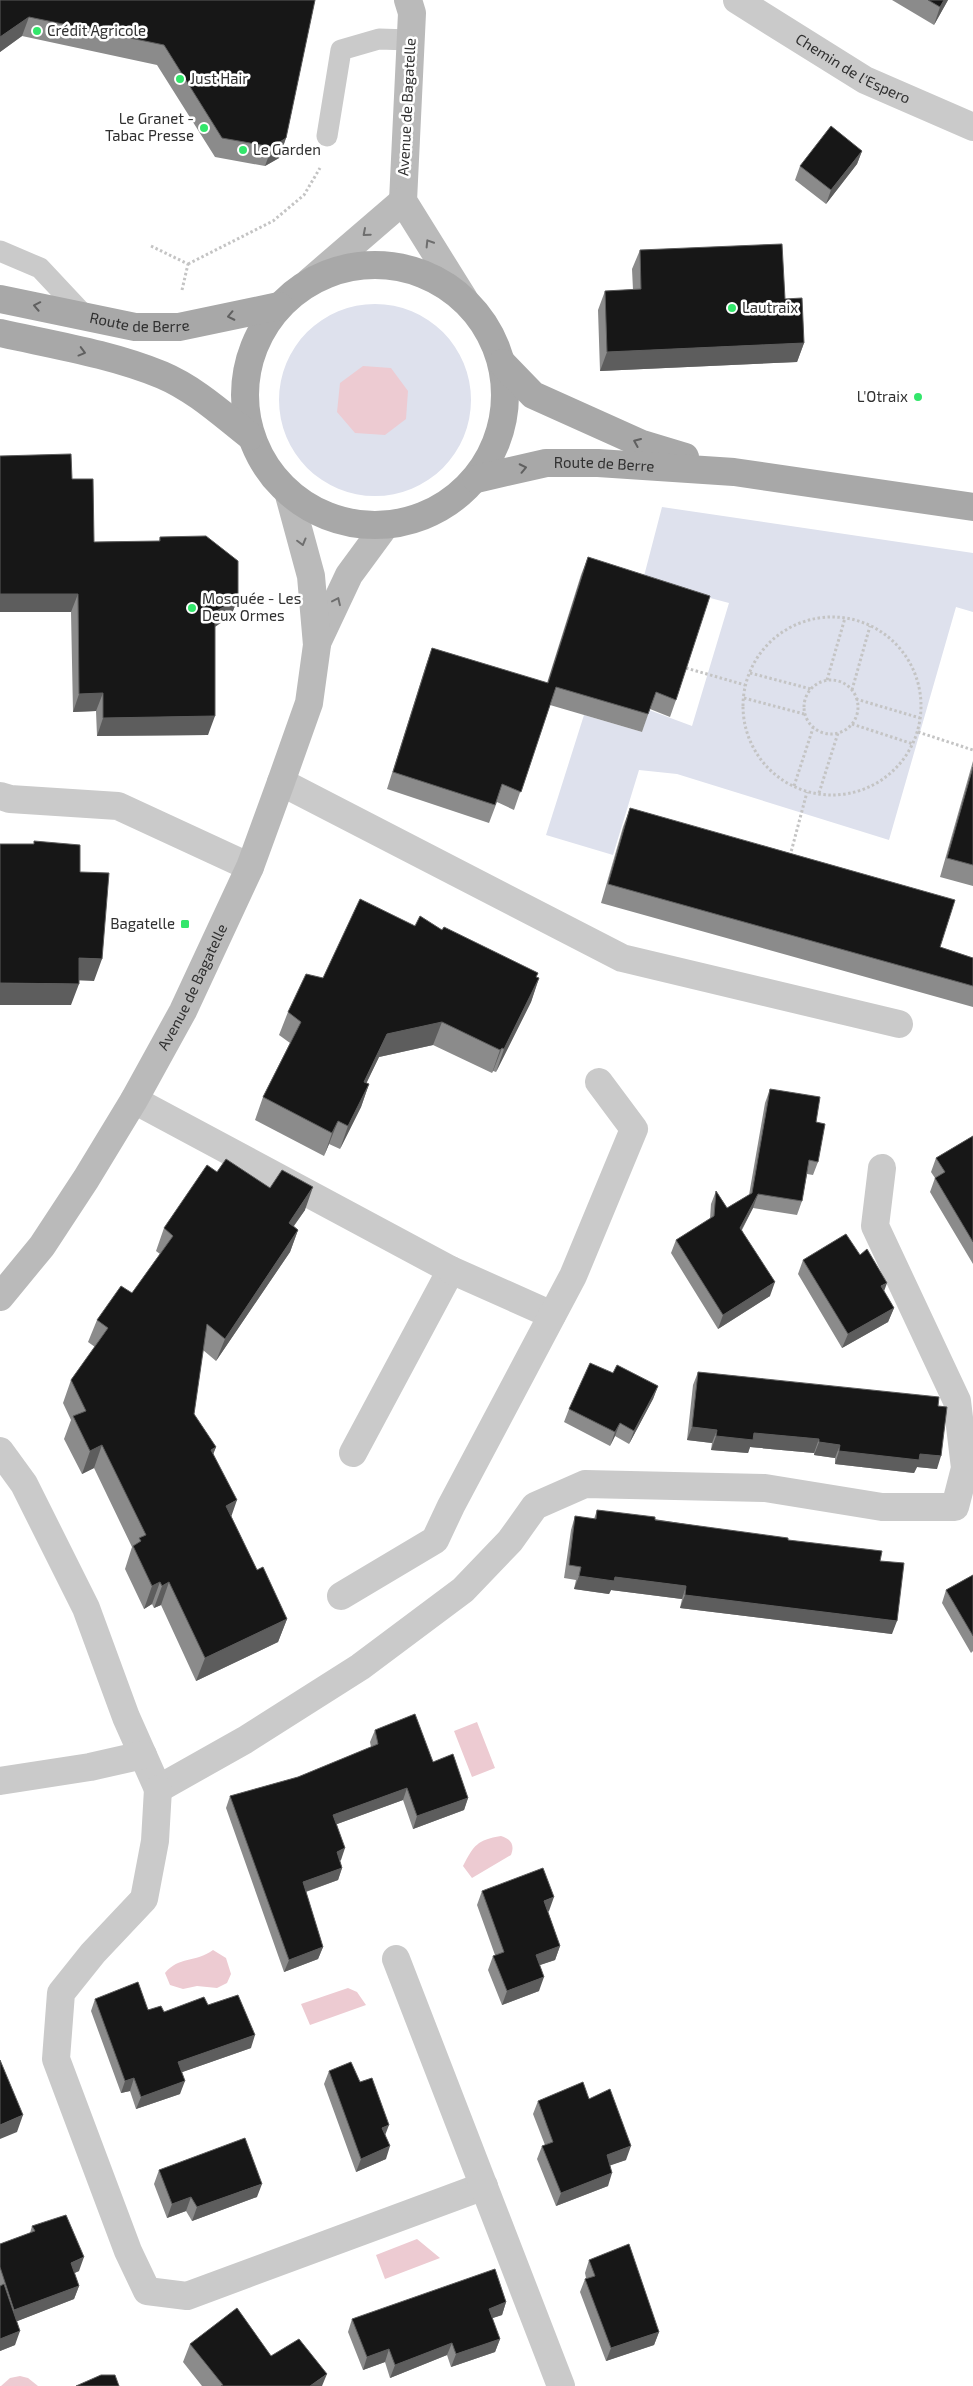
<svg xmlns="http://www.w3.org/2000/svg" width="973" height="2386" viewBox="0 0 973 2386" font-family="'Exo 2',sans-serif">
<style>
.green{fill:#dee1ed}
.water{fill:#edcbd2}
.lines{fill:none;stroke-linecap:round;stroke-linejoin:round}
.path{stroke:#c4c4c4;stroke-width:3;stroke-dasharray:2.5 2.5;stroke-linecap:butt}
.lane{stroke:#cacaca;stroke-width:21}
.street{stroke:#cacaca;stroke-width:28}
.secondary{stroke:#bababa;stroke-width:28}
.primary{stroke:#a8a8a8;stroke-width:28}
.wall{fill:#8b8b8b}
.shaded-wall{fill:#5d5d5d}
.building{fill:#171717;stroke:#5d5d5d}
.oneway{stroke:#6e6e6e}
.oneway2{stroke:#606060}
.poi-dot{fill:#33e66b;stroke:#fff;stroke-width:2}
.labels{text-anchor:middle;stroke-width:5;stroke-linejoin:round;paint-order:stroke}
.poi-label{font-size:15px;fill:#303030;stroke:#fff;text-anchor:start}
.street-label{font-size:15px;fill:#303030;stroke:#fff}
</style>
<rect width="100%" height="100%" fill="#fff"/>
<path class="green" d="M279 400a96 96 0 1 1 192 0a96 96 0 1 1-192 0Z
M662 507 973 553V612L956 607 889 840 677 774 639 770 613 855 546 835 584 715 642 732 649 710 692 726 729 603 643 580Z"/>
<path class="water" d="M363 366 391 368 408 391 406 419 385 435 355 433 337 412 340 383Z
M477 1722 495 1768 472 1777 454 1731Z
M501 1836C511 1839 515 1845 511 1855L472 1878 463 1866C474 1845 477 1840 501 1836Z
M213 1950 226 1958 231 1974 227 1983 217 1988 197 1986 183 1989 170 1985 165 1973C179 1956 195 1963 213 1950Z
M348 1988 357 1992 366 2005 310 2025 301 2004Z
M417 2239 440 2258 385 2279 376 2255Z
M20 2376 28 2378 38 2386H1L10 2378Z"/>
<g class="lines">
<path class="path" d="M151 246 188 264
M188 264 273 221 304 195 320 168
M182 290 188 264
M743 706a89 89 0 1 1 178 0a89 89 0 1 1-178 0Z
M686 668 745 685
M750 673 811 689
M827 680 845 618
M804 707a27 27 0 1 1 54 0a27 27 0 1 1-54 0Z
M852 690 870 626
M744 698 804 714
M856 699 920 718
M852 724 913 744
M918 732 973 750
M794 786 813 728
M819 793 838 733
M790 856 807 792"/>
<path class="lane" d="M327 136 341 50 379 39 410 40
M0 251 40 268 84 315"/>
<g class="street">
<path id="s1" d="M737 0 865 80 973 127"/>
<path d="M281 782 622 958 899 1024"/>
<path d="M0 796 10 799 118 806 250 867"/>
<path d="M134 1100 451 1270 353 1453"/>
<path d="M451 1270 552 1315"/>
<path d="M0 1451 24 1484 86 1608 126 1717 158 1789 245 1740 360 1667 463 1590 510 1541 535 1506 585 1484 765 1488 882 1507H955L965 1468 957 1401 875 1226 882 1168"/>
<path d="M341 1596 435 1540 451 1506 573 1276 634 1129 599 1082"/>
<path d="M0 1781 90 1767 143 1755"/>
<path d="M158 1789 155 1841 144 1899 93 1953 61 1993 56 2059 128 2251 147 2291 187 2296 484 2186"/>
<path d="M396 1959 561 2386"/>
</g>
<g class="secondary">
<path d="M408 0 412 13 403 201 464 299"/>
<path d="M309 282 403 201"/>
<path d="M317 643 349 575 385 526"/>
<path id="s2" d="M0 1297 42 1246 86 1179 134 1100 183 1011 250 867 281 782 309 703 317 645 311 576 289 495"/>
</g>
<g class="primary">
<circle cx="375" cy="395" r="130"/>
<path id="s3" d="M0 299 135 327H179L279 306"/>
<path d="M0 333C54 345 111 354 162 375 195 389 222 414 250 436"/>
<path d="M502 363 533 395 642 444 685 457"/>
<path id="s4" d="M476 479 546 463H598L734 472 973 507"/>
</g>
</g>
<path class="wall" d="M0 0H315L286 138 279 158 265 166 215 157 157 65 22 36 0 52Z
M892 0H948L934 25Z
M862 151 857 164 826 204 795 180 800 166Z
M640 250 785 299 804 343 797 362 600 371 598 310 605 291 633 290 632 269Z
M72 479 94 542 159 541 160 537 238 598 231 616 215 626 208 735 97 736 96 711 73 712 71 612Z
M588 557 676 700 670 717 650 709 642 732 550 705 514 810 497 802 489 823 387 789 426 665 432 648 547 683 581 575Z
M973 761V886L940 877Z
M630 808 940 947 973 958V1007L601 903 623 827Z
M415 926 442 930 538 973 536 977 539 978 531 1002 496 1072 493 1071 492 1073 433 1045 379 1057 366 1083 369 1084 361 1107 340 1149 329 1144 324 1156 255 1120 263 1097 290 1043 279 1035 288 1012 323 978Z
M770 1089 816 1122 818 1162 813 1175 807 1174 802 1201 797 1215 753 1208 742 1230 770 1296 718 1329 671 1253 676 1240 710 1219 711 1204 716 1191 727 1208 749 1195 765 1103Z
M973 1136V1264L930 1192 935 1178 931 1172 936 1158Z
M217 1172 270 1188 305 1210 294 1226 298 1230 290 1252 216 1361 203 1350 194 1414 216 1447 213 1454 231 1516 257 1570 287 1619 278 1642 196 1681 161 1605 154 1608 152 1604 144 1609 125 1569 132 1547 94 1468 82 1474 64 1439 71 1420 63 1403 71 1380 95 1347 88 1342 97 1320 132 1293 160 1254 156 1251 164 1228Z
M803 1260 884 1292 894 1308 888 1322 842 1348 798 1274Z
M698 1372 938 1406 937 1469 917 1467 914 1473 835 1464V1458L814 1455V1453L750 1447 748 1453 711 1450 712 1443 687 1440 693 1385Z
M613 1373 658 1386 653 1399 629 1444 615 1436 610 1446 564 1422 569 1409Z
M597 1510 788 1540 880 1561 892 1634 680 1608 682 1599 611 1590 609 1594 574 1589 576 1580 564 1578 571 1530 575 1516 594 1519Z
M973 1575V1651L971 1653 942 1603 946 1590Z
M375 1730 433 1762 468 1798 464 1810 413 1829 403 1800 337 1824 341 1860 340 1861 342 1868 338 1880 306 1892 323 1947 318 1959 284 1972 226 1808 230 1796 298 1777 371 1747 370 1742Z
M482 1891 549 1911 548 1912 560 1946 555 1960 540 1965 539 1991 502 2005 488 1970 493 1956 495 1955 477 1905Z
M95 1999 164 2012 208 2005 251 2048 182 2072 180 2094 136 2109 130 2091 121 2093 91 2011Z
M329 2071 360 2082 385 2135 386 2159 356 2172 324 2084Z
M589 2099 626 2160 610 2165 608 2186 556 2206 537 2159 542 2146 545 2145 533 2114 538 2101Z
M159 2170 257 2197 192 2221 186 2211 167 2218 154 2184Z
M32 2226 79 2271 74 2273 79 2286 74 2299 17 2321 15 2345 0 2351V2244L30 2233Z
M589 2260 659 2332 654 2345 606 2361 580 2292 585 2279 586 2278 585 2273Z
M506 2302 502 2315 492 2318 500 2339 495 2352 451 2367 447 2355 390 2378 385 2362 363 2370 348 2332 352 2319Z
M190 2344 271 2356 322 2386H202L183 2362Z"/>
<path class="shaded-wall" d="M944 0H948L934 25 940 7Z
M29 17 22 36 0 52V37Z
M286 138 279 158 265 166 272 147Z
M862 151 857 164 826 204 831 190Z
M804 343 797 362 600 371 607 352Z
M0 594H78L71 612H0Z
M238 598 231 616 209 631 215 612Z
M103 693 96 711 73 712 79 694Z
M215 716 208 735 97 736 103 718Z
M79 958 102 959 94 981 71 980Z
M539 978 531 1002 496 1072 504 1049Z
M0 983 79 984 71 1005H0Z
M442 1022 433 1045 379 1057 356 1105 364 1082 387 1034Z
M502 1048 493 1071 492 1073 500 1050Z
M369 1084 361 1107 340 1149 348 1126Z
M338 1121 329 1144 324 1156 332 1133Z
M313 1187 305 1210 280 1245 289 1223Z
M758 1194 753 1208 735 1242 740 1228Z
M298 1230 290 1252 216 1361 225 1339Z
M775 1282 770 1296 718 1329 723 1315Z
M887 1283 882 1297 881 1286Z
M894 1308 888 1322 842 1348 848 1334Z
M658 1386 653 1399 629 1444 634 1431Z
M620 1423 615 1436 610 1446 615 1432Z
M692 1427 717 1430 712 1443 687 1440Z
M754 1433 819 1439 814 1453 750 1447 748 1453 711 1450 716 1436Z
M819 1442 840 1445 835 1458 814 1455Z
M102 1445 94 1468 82 1474 90 1451Z
M216 1447 207 1470 211 1450Z
M839 1451 920 1454 941 1456 937 1469 917 1467 914 1473 835 1464Z
M237 1500 229 1523 226 1506Z
M579 1576 615 1577 686 1586 682 1599 611 1590 609 1594 574 1589Z
M160 1582 152 1604 144 1609 152 1586Z
M169 1582 161 1605 154 1608 162 1586Z
M685 1595 897 1621 892 1634 680 1608Z
M287 1619 278 1642 196 1681 205 1658Z
M407 1788 403 1800 329 1827 333 1815Z
M468 1798 464 1810 413 1829 417 1816Z
M345 1848 341 1860 332 1864 337 1852Z
M342 1868 338 1880 299 1894 303 1882Z
M554 1897 549 1911 539 1915 544 1901Z
M560 1946 555 1960 531 1968 536 1955Z
M323 1947 318 1959 284 1972 289 1960Z
M544 1977 539 1991 502 2005 507 1991Z
M255 2035 251 2048 174 2075 178 2062Z
M134 2078 130 2091 121 2093 125 2081Z
M185 2081 180 2094 136 2109 141 2097Z
M23 2115 17 2132 0 2139V2125Z
M389 2125 384 2138 382 2128Z
M390 2146 386 2159 356 2172 361 2159Z
M631 2146 626 2160 603 2168 607 2155Z
M612 2173 608 2186 556 2206 561 2193Z
M262 2184 257 2197 192 2221 197 2207Z
M191 2197 186 2211 167 2218 172 2204Z
M84 2257 79 2271 66 2277 71 2263Z
M79 2286 74 2299 10 2324 14 2310Z
M506 2302 502 2315 484 2321 489 2309Z
M20 2331 15 2345 0 2351V2339Z
M659 2332 654 2345 606 2361 611 2348Z
M500 2339 495 2352 451 2367 456 2354Z
M452 2343 447 2355 390 2378 395 2365Z
M389 2349 385 2362 363 2370 367 2357Z
M327 2374 322 2386H310Z"/>
<path class="building" d="M0 0H315L286 138 272 147 222 138 164 45 29 17 0 37Z
M928 0H944L940 7Z
M831 126 862 151 831 190 800 166Z
M782 244 785 299 802 298 804 343 607 352 605 291 641 289 640 250Z
M71 454 72 479H93L94 542 160 541V537L206 536 238 561V598L215 612V716L103 718V693L79 694 78 594H0V456Z
M588 557 710 596 676 700 656 692 648 714 556 687 521 792 502 784 495 805 393 772 432 648 548 683Z
M973 767V865L947 858Z
M630 808 955 900 940 947 973 958V986L608 884Z
M34 841 80 845V872L109 873 102 959 79 958V984L0 983V844H34Z
M360 899 415 926 420 916 442 930 444 927 538 973 536 977 539 978 504 1049 502 1048 500 1050 442 1022 387 1034 364 1082 369 1084 348 1126 338 1121 332 1133 263 1097 301 1022 288 1012 306 974 323 978Z
M770 1089 820 1097 816 1122 825 1124 818 1162 809 1160 802 1201 758 1194 740 1228 775 1282 723 1315 676 1240 714 1216 716 1191 727 1208 752 1193Z
M973 1136V1242L935 1178 945 1172 936 1158Z
M226 1159 270 1188 282 1170 313 1187 289 1223 298 1230 225 1339 207 1324 194 1414 216 1447 211 1450 237 1500 226 1506 257 1570 263 1567 287 1619 205 1658 169 1582 162 1586 160 1582 152 1586 133 1546 141 1541 139 1538 146 1535 102 1445 90 1451 73 1416 86 1411 71 1380 108 1328 97 1320 121 1286 132 1293 173 1236 164 1228 207 1165 217 1172Z
M846 1234 860 1255 867 1249 887 1283 881 1286 894 1308 848 1334 803 1260Z
M590 1363 613 1373 617 1365 658 1386 634 1431 620 1423 615 1432 569 1409Z
M698 1372 939 1397 938 1406 947 1407 941 1456 920 1454 919 1460 839 1451 840 1445 819 1442V1439L754 1433 753 1440 716 1436 717 1430 692 1427Z
M597 1510 655 1517V1520L788 1538V1540L882 1551 880 1561 904 1563 897 1621 685 1595 686 1586 615 1577 614 1581 579 1576 581 1567 569 1565 575 1516 596 1519Z
M973 1575V1636L946 1590Z
M415 1714 433 1762 453 1754 468 1798 417 1816 407 1788 333 1815 345 1848 337 1852 342 1868 303 1882 323 1947 289 1960 230 1796 298 1777 378 1744 375 1730Z
M543 1868 554 1897 544 1901 560 1946 536 1955 544 1977 507 1991 493 1956 504 1952 482 1891Z
M138 1982 148 2010 161 2006 164 2012 204 1997 208 2005 238 1995 255 2035 178 2062 185 2081 141 2097 134 2078 125 2081 95 1999Z
M0 2060 23 2115 0 2125Z
M351 2062 360 2082 372 2078 389 2125 382 2128 390 2146 361 2159 329 2071Z
M583 2082 589 2099 610 2089 631 2146 607 2155 612 2173 561 2193 542 2146 553 2142 538 2101Z
M245 2138 262 2184 197 2207 191 2197 172 2204 159 2170Z
M66 2215 84 2257 71 2263 79 2286 14 2310 0 2267V2244L35 2231 32 2226Z
M629 2244 659 2332 611 2348 585 2279 595 2276 589 2260Z
M495 2269 506 2302 489 2309 500 2339 456 2354 452 2343 395 2365 389 2349 367 2357 352 2319Z
M4 2284 20 2331 0 2339V2286Z
M237 2308 271 2356 299 2339 327 2374 310 2386H221L223 2385 190 2344Z
M101 2375H115L119 2386H76Z"/>
<defs><path id="oneway-chevron" d="M-2-3.5L2.5 0L-2 3.5" fill="none" stroke-width="1.6" stroke-linecap="round" stroke-linejoin="round" transform="scale(1.25)"/></defs>
<g class="oneway">
<use href="#oneway-chevron" transform="translate(366 233) rotate(139)"/>
<use href="#oneway-chevron" transform="translate(429 243) rotate(-122)"/>
<use href="#oneway-chevron" transform="translate(302 542) rotate(75)"/>
<use href="#oneway-chevron" transform="translate(337 601) rotate(-65)"/>
</g>
<g class="oneway2">
<use href="#oneway-chevron" transform="translate(37 306) rotate(-169)"/>
<use href="#oneway-chevron" transform="translate(231 316) rotate(168)"/>
<use href="#oneway-chevron" transform="translate(82 352) rotate(15)"/>
<use href="#oneway-chevron" transform="translate(637 442) rotate(-157)"/>
<use href="#oneway-chevron" transform="translate(523 468) rotate(-12)"/>
</g>
<g class="poi-dot">
<circle cx="37" cy="31" r="5"/>
<circle cx="180" cy="79" r="5"/>
<circle cx="204" cy="128" r="5"/>
<circle cx="243" cy="150" r="5"/>
<circle cx="732" cy="308" r="5"/>
<circle cx="918" cy="397" r="5"/>
<circle cx="192" cy="608" r="5"/>
<rect x="180" y="919" width="10" height="10" rx="2.5"/>
</g>
<g class="labels">
<g class="poi-label">
<text x="47" y="36">Crédit Agricole</text>
<text x="190" y="84">Just Hair</text>
<text x="194" y="124" text-anchor="end">Le Granet -<tspan x="194" dy="17">Tabac Presse</tspan></text>
<text x="253" y="155">Le Garden</text>
<text x="742" y="313">Lautraix</text>
<text x="908" y="402" text-anchor="end">L'Otraix</text>
<text x="202" y="604">Mosquée - Les<tspan x="202" dy="17">Deux Ormes</tspan></text>
<text x="175" y="929" text-anchor="end">Bagatelle</text>
</g>
<g class="street-label">
<text dy="5" stroke="none"><textPath href="#s1" startOffset="135">Chemin de l'Espero</textPath></text>
<text transform="translate(407 107) rotate(-87)" y="5">Avenue de Bagatelle</text>
<text dy="5" stroke="none"><textPath href="#s3" startOffset="142">Route de Berre</textPath></text>
<text dy="5" stroke="none"><textPath href="#s4" startOffset="130">Route de Berre</textPath></text>
<text dy="5" stroke="none"><textPath href="#s2" startOffset="366">Avenue de Bagatelle</textPath></text>
</g>
</g>
</svg>
